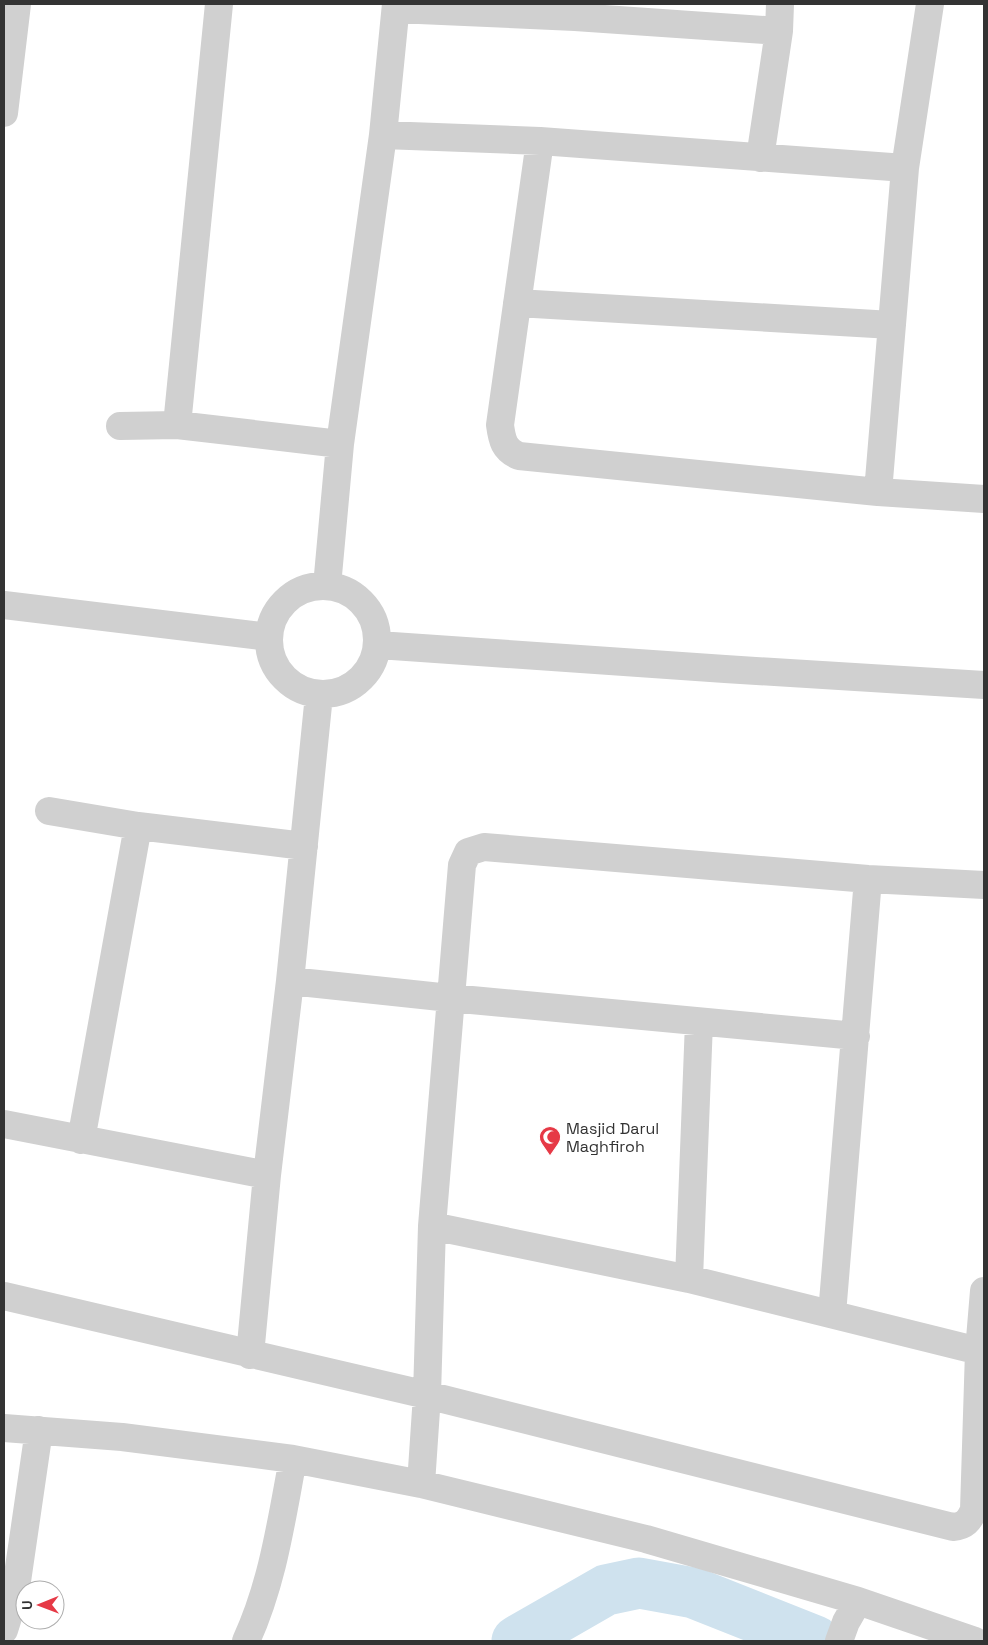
<svg xmlns="http://www.w3.org/2000/svg" width="988" height="1645" viewBox="0 0 988 1645" font-family="'Space Grotesk',sans-serif">
<style>
.lines{fill:none;stroke-linecap:round;stroke-linejoin:round}
.river{stroke:#cfe2ee;stroke-width:51}
.minor{stroke:#d0d0d0;stroke-width:28}
.labels{text-anchor:middle;stroke-width:5;stroke-linejoin:round;paint-order:stroke}
.poi-label{font-size:16px;fill:#333;stroke:#fff;text-anchor:start}
</style>
<rect width="100%" height="100%" fill="#fff"/>
<g class="lines">
<path class="river" d="M517 1641 606 1590 639 1583 694 1593 815 1641"/>
<path class="minor" d="M396 9 575 17 779 31
M4 113 17 4
M383 135 540 141 905 168
M540 141 500 425C502 440 504 450 519 456L878 492 984 499
M760 158 779 31 780 4
M517 303 892 325
M177 425 219 4
M120 426 177 425 340 444
M878 492 905 168 930 4
M269 640a54 54 0 1 1 108 0a54 54 0 1 1-108 0Z
M327 586 340 444 383 135 396 4
M4 605 269 637
M378 645 725 669 984 685
M49 811 138 826 304 846
M290 981 450 998 856 1036
M4 1124 267 1175
M81 1140 138 826
M432 1226 689 1279 979 1351
M689 1279 699 1022
M4 1296 427 1395 953 1527C965 1526 969 1521 974 1510L979 1351 984 1291
M832 1314 868 879
M250 1355 267 1175 290 981 319 695
M4 1428 122 1437 293 1459 421 1484 646 1539 858 1601 975 1641
M421 1484 427 1395 432 1226 462 865 468 852 484 847 868 879 984 885
M4 1630 15 1595 39 1430
M246 1641C273 1582 281 1522 293 1459
M839 1641 846 1622 858 1601"/>
</g>
<defs>
<g id="mosque-pin" transform="scale(1.125)"><path d="M0 17L-7.5 6A9.5 9.5 0 1 1 7.5 6Z" fill="#e63946" stroke="#fff"/><path d="M3.5-4.9A6 6 0 1 0 3.5 4.9A5 5 0 1 1 3.5-4.9Z" fill="#fff"/></g>
</defs>
<g fill-rule="evenodd">
<use href="#mosque-pin" x="550" y="1137"/>
</g>
<g class="labels">
<g class="poi-label">
<text x="566" y="1134">Masjid Darul<tspan x="566" dy="18">Maghfiroh</tspan></text>
</g>
</g>
<rect width="988" height="1645" fill="none" stroke="#333333" stroke-width="10"/>
<g transform="translate(40 1605) rotate(269)"><circle r="24" fill="#ffffff" stroke="#adadad"/>
<path d="M0-4L9 19L0 12L-9 19Z" fill="#e63946"/>
<text y="-8" font-size="14" font-weight="bold" text-anchor="middle" fill="#333333">U</text>
</g>
</svg>
